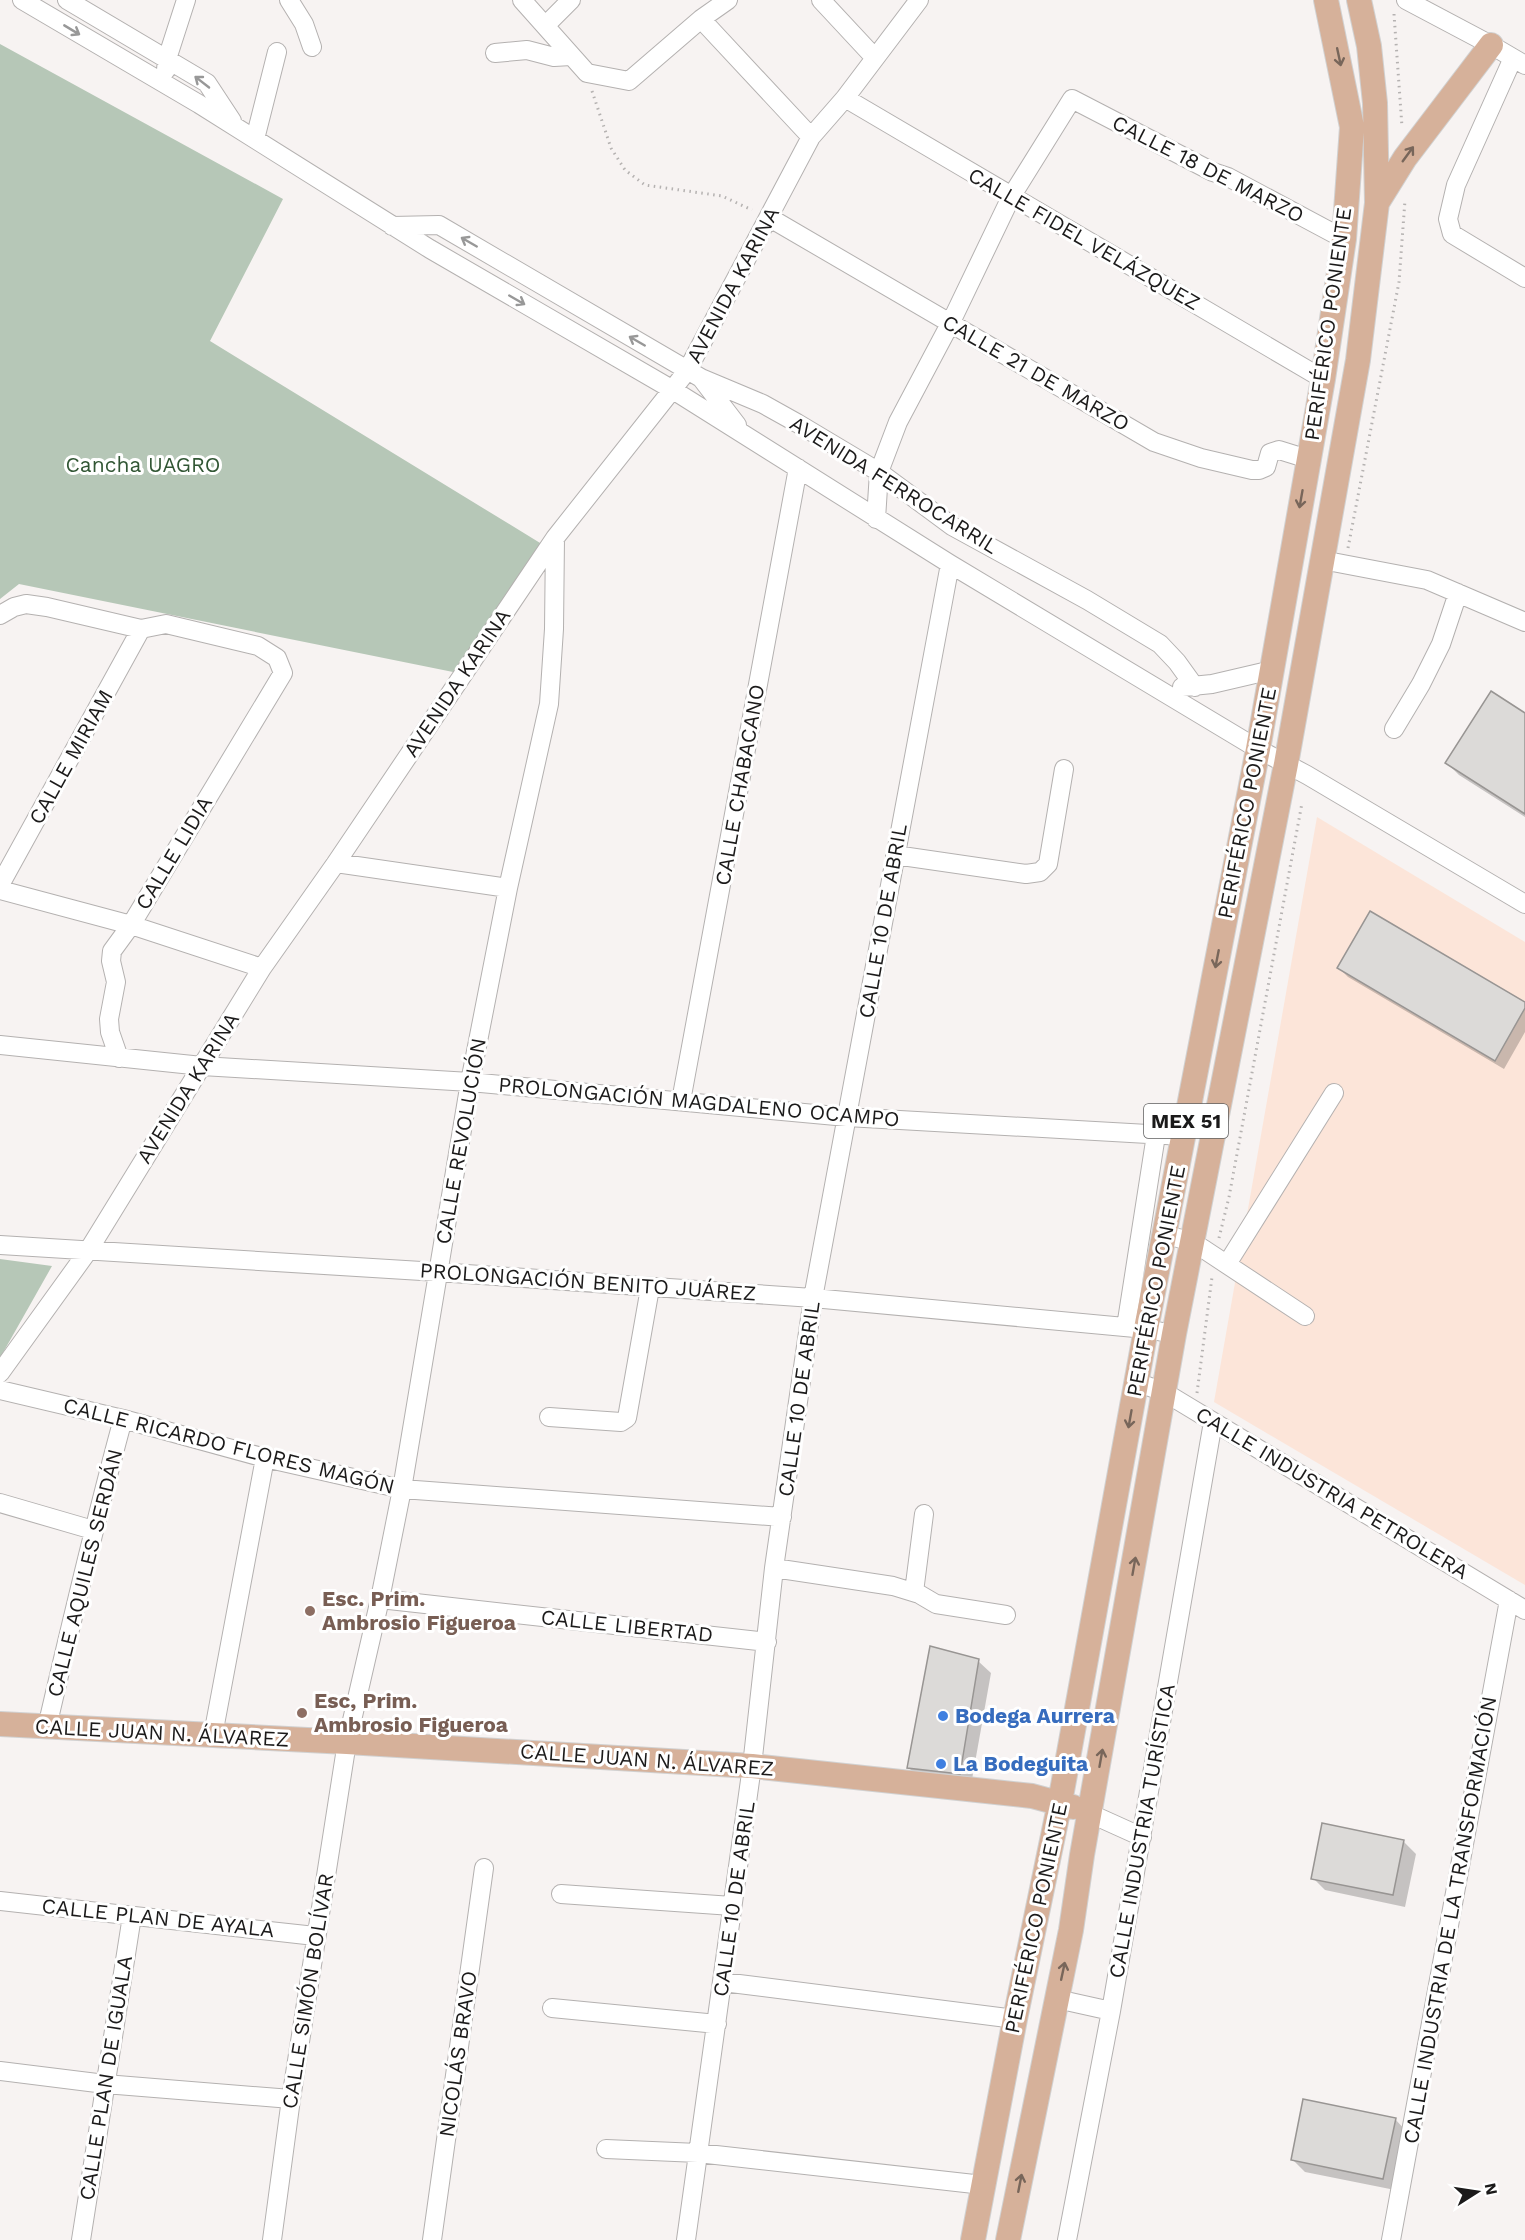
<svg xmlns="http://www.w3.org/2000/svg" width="1525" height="2240" viewBox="0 0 1525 2240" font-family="'Work Sans',sans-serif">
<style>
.commercial{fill:#fce5d9}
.green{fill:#b6c7b7}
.shadow{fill:#0003}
.building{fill:#dcdad8;stroke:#989593;stroke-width:1.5}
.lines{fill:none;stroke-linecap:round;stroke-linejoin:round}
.minor-casing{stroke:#b4b1b0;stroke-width:20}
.major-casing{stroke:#d1d1d1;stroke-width:26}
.path{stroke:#b5b2b1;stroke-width:3;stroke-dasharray:1.5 4.5;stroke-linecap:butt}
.minor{stroke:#fff;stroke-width:18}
.major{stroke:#d6b19a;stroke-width:24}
.oneway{stroke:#989898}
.oneway2{stroke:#78665a}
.education-dot{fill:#8d6e63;stroke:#fff;stroke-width:2}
.shop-dot{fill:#3f7fe0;stroke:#fff;stroke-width:2}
.labels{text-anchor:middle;stroke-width:6;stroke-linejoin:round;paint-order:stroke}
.shield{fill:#fff;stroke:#5f5f5f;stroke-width:1.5}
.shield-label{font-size:20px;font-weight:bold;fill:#1b1a1a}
.street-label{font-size:21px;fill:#1b1a1a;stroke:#fff}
.park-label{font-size:21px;fill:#315634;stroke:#fff}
.education-label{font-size:21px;font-weight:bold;fill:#785e54;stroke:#fff;text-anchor:start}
.shop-label{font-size:21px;font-weight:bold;fill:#366cbe;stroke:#fff;text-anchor:start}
</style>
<rect width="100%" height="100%" fill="#f7f3f2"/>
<path class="commercial" d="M1317 817 1525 942V1585L1214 1402Z"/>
<path class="green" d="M0 44 283 199 210 341 545 546 458 673 19 584 0 599Z
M0 1259 52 1266 0 1358Z"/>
<path class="shadow" d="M1525 715V817L1459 775 1447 763Z
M1339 968 1525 1004V1032L1504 1069 1348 977Z
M978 1661 991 1673 971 1785 921 1780 909 1768Z
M1403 1841 1416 1854 1405 1907 1325 1890 1313 1878Z
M1395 2119 1407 2132 1395 2190 1305 2172 1293 2160Z"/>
<path class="building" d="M1491 691 1525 713V814L1445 763Z
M1370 911 1525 1002V1008L1495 1061 1337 968Z
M930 1646 979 1659 960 1774 907 1768Z
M1322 1823 1404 1840 1393 1895 1311 1879Z
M1303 2099 1396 2118 1383 2179 1291 2160Z"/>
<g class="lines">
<g class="minor-casing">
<path id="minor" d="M22 0 199 104 430 249 673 390 950 564 1258 749 1307 775 1525 904
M67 0 207 83 232 121
M289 0 304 24 312 47
M522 0 587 73 629 81 701 19 728 0
M821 0 875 58
M1406 0 1491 45 1525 65
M701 19 811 137
M546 25 571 0
M495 53 527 50 554 57 571 56
M1513 58 1456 185 1448 219 1452 234 1525 278
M166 70 167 59 186 0
M845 98 1323 379
M255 139 277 52
M770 218 1154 442 1201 458 1252 470H1259L1266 467 1270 453 1279 450 1308 459
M392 226 439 225 701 378 737 425
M701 378 763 404 797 423 879 472 952 526 1087 600 1160 644 1177 662 1195 687
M876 519 879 472 898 422 951 322 1011 197 1072 99 1213 172 1228 177 1344 239
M1322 560 1427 580 1525 622
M0 615 14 607 26 604 47 607 141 629 166 624 258 646 277 658 283 673 131 925 112 951 111 961 116 982 109 1019 110 1032 119 1058
M1182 687 1212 684 1272 670
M1394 729 1421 684 1441 644 1458 593
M895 855 1026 874 1040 872 1048 864 1064 769
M336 863 508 888
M0 885 141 629
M0 890 131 925 262 968
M0 1045 202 1066 470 1082 847 1117 1183 1136
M681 1101 798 468
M1164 1234 1192 1242 1205 1250 1305 1316
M0 1245 438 1272 813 1298 1146 1329 1174 1334
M1227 1264 1334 1093
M1126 1327 1156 1135
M0 1373 88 1251 262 968 336 863 555 538 687 371 811 137 845 98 919 0
M1136 1382 1164 1392 1525 1610
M0 1390 123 1419 265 1458 402 1489 782 1517
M549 1417 621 1422 627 1418 650 1288
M0 1503 93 1530
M774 1568 893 1586 919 1594 936 1604 1006 1615
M914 1592 924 1514
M380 1599 767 1642
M47 1727C71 1624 95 1521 123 1419
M213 1735 265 1458
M1091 1814 1142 1837
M561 1894 732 1906
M0 1901 315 1936
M723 1982 1015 2019
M1057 1999 1111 2011
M552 2008 717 2024
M0 2071 105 2084 291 2099
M606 2149 698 2153 983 2185
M81 2240 132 1916
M272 2240 291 2099 347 1742 380 1599 402 1489 470 1082 508 888 549 704 554 629 555 538
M432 2240 484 1868
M686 2240 752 1766 774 1568 813 1298 950 564
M1067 2240 1111 2011 1213 1422
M1391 2240 1509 1600"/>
</g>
<g class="major-casing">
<path id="major" d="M1377 203 1405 158 1491 45
M0 1724 347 1742 752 1766 1032 1796 1073 1807
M973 2240 1015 2019 1060 1802 1146 1329 1258 749 1323 379 1344 239 1352 127 1326 0
M1008 2240 1071 1930 1082 1855 1174 1334 1286 764 1358 360 1377 203 1375 103 1369 46 1359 0"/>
</g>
<path class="path" d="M1394 14 1402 127
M592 91 611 148 625 170 645 185 722 196 752 210
M1348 548 1399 282 1405 200
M1219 1238 1229 1197 1302 803
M1197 1393 1212 1277"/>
<use href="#minor" class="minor"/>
<use href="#major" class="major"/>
</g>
<defs><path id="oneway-shaft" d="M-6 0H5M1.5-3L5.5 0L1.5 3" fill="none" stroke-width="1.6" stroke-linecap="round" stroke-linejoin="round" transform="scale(1.5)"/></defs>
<g class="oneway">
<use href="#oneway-shaft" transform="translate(72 30) rotate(31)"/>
<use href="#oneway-shaft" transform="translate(202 82) rotate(-142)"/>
<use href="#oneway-shaft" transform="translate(469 242) rotate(-150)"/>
<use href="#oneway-shaft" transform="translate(517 300) rotate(30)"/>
<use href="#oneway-shaft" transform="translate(637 341) rotate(-150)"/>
</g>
<g class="oneway2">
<use href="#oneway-shaft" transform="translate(1339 57) rotate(78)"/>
<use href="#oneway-shaft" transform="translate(1408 154) rotate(-54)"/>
<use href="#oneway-shaft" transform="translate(1301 499) rotate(100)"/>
<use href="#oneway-shaft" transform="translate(1217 959) rotate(101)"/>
<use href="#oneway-shaft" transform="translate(1130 1419) rotate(100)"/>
<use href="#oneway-shaft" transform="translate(1134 1566) rotate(-80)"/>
<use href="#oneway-shaft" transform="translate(1101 1758) rotate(-80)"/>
<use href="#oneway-shaft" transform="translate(1063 1971) rotate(-78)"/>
<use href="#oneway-shaft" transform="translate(1020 2183) rotate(-79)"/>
</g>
<g class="education-dot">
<circle cx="310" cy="1611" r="6"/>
<circle cx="302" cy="1713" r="6"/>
</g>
<g class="shop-dot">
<circle cx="943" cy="1716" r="6"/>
<circle cx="941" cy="1764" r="6"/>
</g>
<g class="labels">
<rect class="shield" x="1144" y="1104" width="84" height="34" rx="4.5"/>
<g class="shield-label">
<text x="1186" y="1128">MEX 51</text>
</g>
<g class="street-label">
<text transform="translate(1208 169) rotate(27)" y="7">CALLE 18 DE MARZO</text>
<text transform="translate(1084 239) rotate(30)" y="7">CALLE FIDEL VELÁZQUEZ</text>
<text transform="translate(733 285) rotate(-62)" y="7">AVENIDA KARINA</text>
<text transform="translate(1328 324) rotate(-82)" y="7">PERIFÉRICO PONIENTE</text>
<text transform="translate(1036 373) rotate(30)" y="7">CALLE 21 DE MARZO</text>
<text transform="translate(894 485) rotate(32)" y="7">AVENIDA FERROCARRIL</text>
<text transform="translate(457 683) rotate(-56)" y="7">AVENIDA KARINA</text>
<text transform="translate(71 757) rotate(-61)" y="7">CALLE MIRIAM</text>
<text transform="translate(740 785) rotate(-80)" y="7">CALLE CHABACANO</text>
<text transform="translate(1247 803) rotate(-79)" y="7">PERIFÉRICO PONIENTE</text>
<text transform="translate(174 853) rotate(-59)" y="7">CALLE LIDIA</text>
<text transform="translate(883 921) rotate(-80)" y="7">CALLE 10 DE ABRIL</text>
<text transform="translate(188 1088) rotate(-58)" y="7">AVENIDA KARINA</text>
<text transform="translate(699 1102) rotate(5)" y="7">PROLONGACIÓN MAGDALENO OCAMPO</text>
<text transform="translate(461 1141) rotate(-80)" y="7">CALLE REVOLUCIÓN</text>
<text transform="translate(1156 1281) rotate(-79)" y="7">PERIFÉRICO PONIENTE</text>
<text transform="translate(588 1282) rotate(4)" y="7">PROLONGACIÓN BENITO JUÁREZ</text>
<text transform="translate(799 1399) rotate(-82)" y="7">CALLE 10 DE ABRIL</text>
<text transform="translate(229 1446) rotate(14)" y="7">CALLE RICARDO FLORES MAGÓN</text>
<text transform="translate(1332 1493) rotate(31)" y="7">CALLE INDUSTRIA PETROLERA</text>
<text transform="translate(85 1573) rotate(-76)" y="7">CALLE AQUILES SERDÁN</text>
<text transform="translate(627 1626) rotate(6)" y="7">CALLE LIBERTAD</text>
<text transform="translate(162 1733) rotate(3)" y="7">CALLE JUAN N. ÁLVAREZ</text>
<text transform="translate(647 1760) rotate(4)" y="7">CALLE JUAN N. ÁLVAREZ</text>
<text transform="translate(1142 1831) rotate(-80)" y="7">CALLE INDUSTRIA TURÍSTICA</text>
<text transform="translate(734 1899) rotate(-82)" y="7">CALLE 10 DE ABRIL</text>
<text transform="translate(158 1918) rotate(6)" y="7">CALLE PLAN DE AYALA</text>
<text transform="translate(1036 1918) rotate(-78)" y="7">PERIFÉRICO PONIENTE</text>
<text transform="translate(1450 1920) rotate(-80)" y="7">CALLE INDUSTRIA DE LA TRANSFORMACIÓN</text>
<text transform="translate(308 1991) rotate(-81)" y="7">CALLE SIMÓN BOLÍVAR</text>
<text transform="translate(458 2054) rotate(-82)" y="7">NICOLÁS BRAVO</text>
<text transform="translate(106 2078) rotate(-81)" y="7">CALLE PLAN DE IGUALA</text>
</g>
<g class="park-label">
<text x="143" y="472">Cancha UAGRO</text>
</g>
<g class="education-label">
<text x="322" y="1606">Esc. Prim.<tspan x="322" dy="24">Ambrosio Figueroa</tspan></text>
<text x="314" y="1708">Esc, Prim.<tspan x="314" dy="24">Ambrosio Figueroa</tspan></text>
</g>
<g class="shop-label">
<text x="955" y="1723">Bodega Aurrera</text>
<text x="953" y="1771">La Bodeguita</text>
</g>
</g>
<g transform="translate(1477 2192) rotate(78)" stroke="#ffffff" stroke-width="4.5" paint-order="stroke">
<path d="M0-4.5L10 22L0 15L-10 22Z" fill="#1b1a1a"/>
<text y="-9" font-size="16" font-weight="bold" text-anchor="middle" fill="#1b1a1a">N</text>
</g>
</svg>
